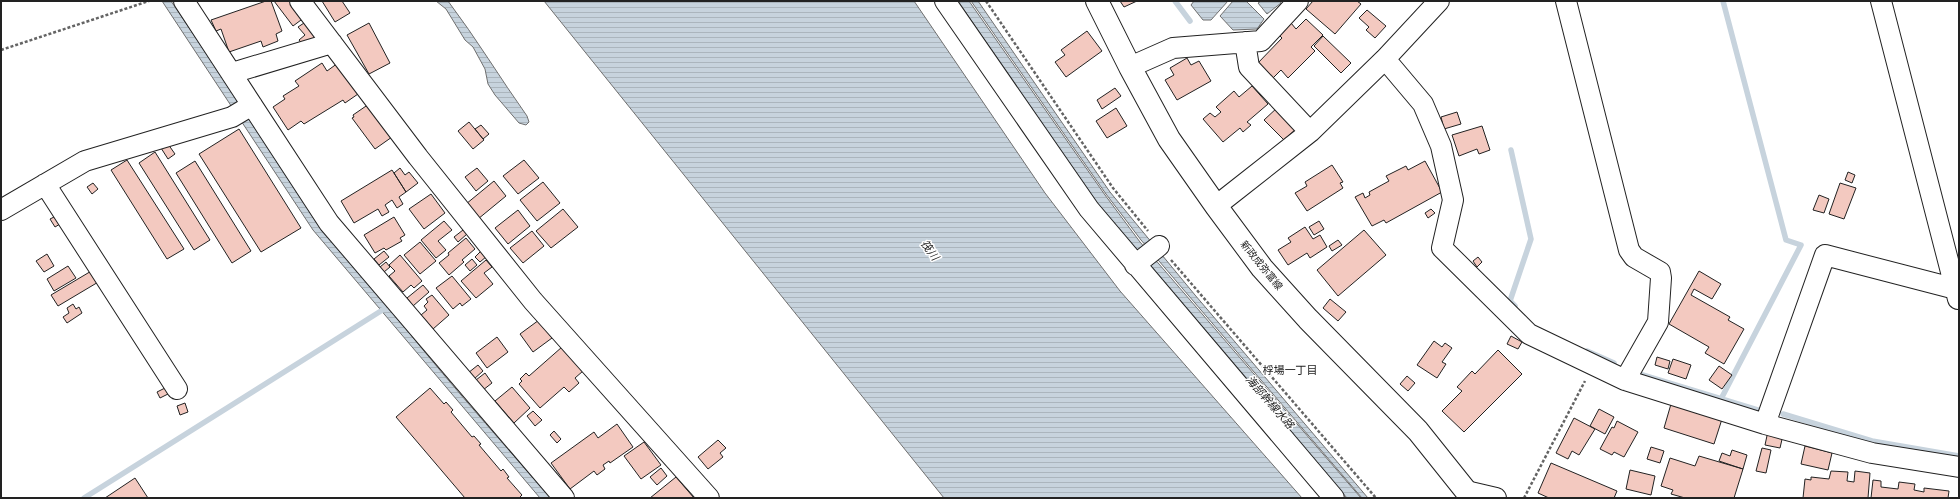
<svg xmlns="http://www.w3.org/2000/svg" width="1960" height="499" viewBox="0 0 1960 499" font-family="Inter,'Noto Sans JP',sans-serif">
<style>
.water{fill:url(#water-rules);stroke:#6f6f6f}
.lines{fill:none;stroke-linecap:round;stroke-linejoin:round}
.stream{stroke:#c7d3dd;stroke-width:5.5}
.building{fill:#f3c9c0;stroke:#222}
.minor-casing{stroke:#222;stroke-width:22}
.major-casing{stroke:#222;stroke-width:24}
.path{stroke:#646464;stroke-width:2.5;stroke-dasharray:3 2;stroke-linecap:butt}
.minor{stroke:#fff;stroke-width:20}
.major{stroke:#fff;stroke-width:22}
.labels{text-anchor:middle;stroke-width:3;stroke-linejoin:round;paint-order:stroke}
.street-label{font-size:10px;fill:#222;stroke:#fff}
.water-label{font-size:11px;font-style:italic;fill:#222;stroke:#fff}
.neighbourhood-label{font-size:11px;fill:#222;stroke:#fff}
</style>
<defs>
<pattern id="water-rules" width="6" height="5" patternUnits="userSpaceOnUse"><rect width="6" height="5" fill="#c7d3dd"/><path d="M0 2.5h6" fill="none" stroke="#abb5bd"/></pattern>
</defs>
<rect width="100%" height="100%" fill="#fff"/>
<path class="water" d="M162 1H171C238 101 307 200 380 296 434 366 493 432 551 498H540L313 230Z
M436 1H448C476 38 500 78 527 116L529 122 526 125 519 123 495 95 488 84 485 69 473 47 465 40 446 9Z
M544 1H914L1045 193 1120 291 1302 498H944Z
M958 1H969L1105 195 1140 242 1361 498H1347L1178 302 1094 201Z
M971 1H978L1110 192 1195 295 1368 498H1362L1141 240 1106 194Z
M1194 1H1228L1211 20H1203L1191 5Z
M1233 1H1246L1264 19 1257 29 1233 30 1220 16Z
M1261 1H1280L1281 3 1267 14 1258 3Z"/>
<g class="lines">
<path class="stream" d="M1175 1 1190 21
M1511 150 1531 239 1510 301 1515 306
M1587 351 1614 363
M1636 373 1761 411
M1721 399 1801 245 1786 240 1723 1
M1783 414 1872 441 1959 456
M84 498 384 309"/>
</g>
<path class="building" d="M266 1H271L282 31 276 34 278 41 263 47 261 41 229 52 221 29 216 31 211 20Z
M274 1H293L305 17 293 26Z
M322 1H342L350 13 335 22Z
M1120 1H1137L1124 7Z
M1313 1H1357L1361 4 1335 34 1306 9Z
M1367 10 1386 26 1375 38 1366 30 1369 27 1359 18Z
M1306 19 1323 35 1311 47 1315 51 1288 78 1281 70 1272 79 1257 64 1282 38 1279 35 1291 23 1296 29Z
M307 21 321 37 303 45 299 40 305 35 298 27Z
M369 23 390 63 369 74 347 35Z
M1087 31 1102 51 1066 77 1055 62 1065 55 1061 50Z
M1323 36 1351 63 1341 73 1314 46Z
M1187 58 1191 65 1199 61 1211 81 1177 100 1165 80 1174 75 1170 68Z
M322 63 327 71 338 63 358 94 345 103 343 100 304 124 301 121 288 130 273 107 285 99 283 96 299 86 295 81Z
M1252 86 1268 104 1247 122 1251 125 1243 132 1240 128 1223 142 1203 119 1210 113 1215 117 1221 112 1216 107 1234 91 1239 97Z
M1115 88 1121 96 1102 109 1097 100Z
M369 104 392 137 375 149 352 118 354 117 353 115Z
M1278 107 1298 127 1284 140 1264 120Z
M1116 108 1127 126 1107 138 1096 121Z
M1457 112 1461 124 1444 129 1441 117Z
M469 122 484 140 473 149 458 131Z
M481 125 489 134 483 139 475 129Z
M1482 126 1490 150 1479 154 1477 149 1459 156 1452 135Z
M239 129 301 228 261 252 199 154Z
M168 144 175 154 168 159 161 148Z
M155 152 210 240 194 250 139 163Z
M127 160 184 249 167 259 111 170Z
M524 160 539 178 518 194 503 176Z
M195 161 251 251 232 263 176 173Z
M1425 161 1442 192 1386 223 1384 220 1372 226 1355 197 1363 193 1365 198 1370 195 1369 192 1389 181 1386 176 1406 166 1408 170Z
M1332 165 1343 182 1340 183 1343 188 1307 211 1295 193 1307 186 1305 182Z
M400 168 405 175 409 172 418 183 406 192 394 173Z
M477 168 488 181 476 191 465 177Z
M392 170 406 192 399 197 403 204 397 208 392 200 385 205 389 212 382 216 378 209 354 223 341 201Z
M1848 172 1855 175 1852 183 1845 180Z
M494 181 506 196 478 219 466 204Z
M543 182 560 203 537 221 520 200Z
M93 183 98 189 92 194 87 187Z
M1840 183 1856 188 1844 219 1829 214Z
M431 194 445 213 424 229 409 209Z
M1819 195 1829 199 1824 213 1813 210Z
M563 209 578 227 551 248 536 231Z
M1431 209 1435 213 1428 218 1425 213Z
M518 210 530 226 508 244 495 228Z
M56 216 60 224 55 227 50 219Z
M394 217 405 235 400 238 402 241 386 250 384 248 375 253 364 235Z
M444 221 452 230 438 241 446 250 436 258 421 240Z
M1319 221 1324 229 1314 235 1309 227Z
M1305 227 1313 239 1320 235 1327 247 1310 258 1307 253 1288 265 1278 250 1291 242 1288 238Z
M463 230 467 234 458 242 454 237Z
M1364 230 1386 255 1338 296 1317 270Z
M532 231 544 246 523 263 510 248Z
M466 238 475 249 462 260 464 262 449 275 439 263 449 255 448 253Z
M1338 240 1342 245 1332 251 1329 246Z
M420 242 436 261 420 274 404 255Z
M482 250 487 256 480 262 475 257Z
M384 251 389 257 379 265 374 259Z
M47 254 54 266 44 272 36 261Z
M400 255 422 281 414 288 411 285 403 292 389 276 395 271 389 265Z
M1478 257 1482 262 1477 267 1473 261Z
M472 259 477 265 470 271 465 265Z
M486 260 492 267 484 273 493 284 476 298 461 281Z
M386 262 390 267 384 272 380 267Z
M68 266 76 278 54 291 47 279Z
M93 270 100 281 58 306 51 295Z
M1699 271 1721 284 1712 299 1694 289 1691 295 1730 317 1728 320 1744 329 1724 364 1705 353 1709 347 1669 324Z
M452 276 471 299 462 306 460 303 453 309 436 288Z
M423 285 429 292 413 306 407 298Z
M432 295 449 315 433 329 421 315 427 310 424 306 428 302 426 299Z
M1330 299 1346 312 1338 321 1323 308Z
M73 304 76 309 79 307 82 313 67 323 63 317 69 313 67 308Z
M539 320 552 338 533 352 520 334Z
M1511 336 1522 342 1518 349 1507 344Z
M497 337 508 352 487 368 476 353Z
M1434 341 1442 347 1445 343 1452 348 1442 362 1446 364 1437 378 1417 365Z
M562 347 583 371 575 378 579 383 569 392 564 387 540 408 519 384 522 381 520 379 526 373 529 376Z
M1498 350 1522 374 1464 432 1442 411 1462 391 1457 387 1472 371 1475 374Z
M1657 357 1670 361 1668 369 1655 365Z
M1673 359 1691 365 1686 379 1668 373Z
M478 365 483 371 474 379 468 373Z
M1719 366 1732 375 1722 389 1709 380Z
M485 373 492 383 483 390 476 380Z
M1407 376 1415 383 1408 391 1400 384Z
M512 387 530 408 514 423 495 401Z
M165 388 168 394 160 398 157 392Z
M430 388 444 404 446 402 453 410 451 412 472 437 474 436 481 444 479 445 501 471 503 469 509 477 507 478 522 495 519 498H465L396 417Z
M185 403 188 412 180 415 177 406Z
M1671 404 1722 419 1714 444 1664 428Z
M1599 409 1614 417 1605 434 1590 426Z
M533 411 542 420 535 426 527 416Z
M1574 418 1595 429 1579 455 1572 451 1568 459 1556 453Z
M1617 421 1638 432 1624 457 1614 452 1612 455 1600 449 1612 427 1614 428Z
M617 424 633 447 610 463 609 461 603 465 605 469 597 475 594 471 570 489 551 463 594 432 598 438Z
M554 431 561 439 557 443 550 435Z
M1768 431 1783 435 1780 448 1765 445Z
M718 440 726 448 720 453 723 457 708 469 698 457Z
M644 442 661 465 641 479 624 456Z
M1805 446 1832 453 1828 470 1801 464Z
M1651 447 1664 451 1660 463 1647 459Z
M1762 448 1771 450 1766 473 1756 471Z
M1732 450 1747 455 1743 469 1719 461 1722 453 1730 456Z
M1699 456 1743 469 1734 498H1685L1671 494 1673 490 1661 486 1670 458 1695 466Z
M1551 463 1617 491 1614 498H1549L1538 493Z
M661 468 667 476 657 485 650 477Z
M1630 470 1655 476 1651 495 1626 489Z
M1831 471 1848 472 1847 481 1854 482 1855 471 1870 473 1868 498H1803L1805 479 1811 480V477L1829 479Z
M676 477 694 498H650Z
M135 478 148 498H105Z
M1873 480 1881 481V487L1898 489 1899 482 1915 484 1914 490 1924 492V488L1949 491 1948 498H1871Z"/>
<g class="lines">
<g class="minor-casing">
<path id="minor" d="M184 1 329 223 564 498
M300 1 418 157 533 301 709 498
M945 1 1089 209 1334 498
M1566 1 1629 250 1634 257 1660 272 1661 278 1658 322 1625 380
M1881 1 1958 299
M1245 42 1249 67 1310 132
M1385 59 1423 104 1441 146 1453 200 1442 248 1529 334 1625 380 1765 424 1872 453 1959 467
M1130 67 1173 48 1261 41 1298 1
M232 73 332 43
M45 184 177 389
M1216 206 1310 132 1385 59 1439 1
M1 210 85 161 232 117 252 105
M1135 265 1159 246
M1765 424 1825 255 1956 289
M1466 491 1496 498"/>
</g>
<g class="major-casing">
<path id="major" d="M1097 1 1130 67 1169 139 1216 206 1262 268 1308 319 1418 431 1466 491 1470 498"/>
</g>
<path class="path" d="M986 1 1113 188 1148 231
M1 50 149 1
M1171 260 1376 498
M1524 498 1585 381"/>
<use href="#minor" class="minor"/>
<use href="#major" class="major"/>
</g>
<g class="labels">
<g class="street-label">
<text transform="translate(1262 265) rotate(51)" y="4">新政成弥富線</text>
</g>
<g class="water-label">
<text transform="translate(930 250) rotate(53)" y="4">筏川</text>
<text transform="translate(1270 402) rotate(49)" y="4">海部幹線水路</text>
</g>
<g class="neighbourhood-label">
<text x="1290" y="374">桴場一丁目</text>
</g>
</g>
<rect width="1960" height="499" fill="none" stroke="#222222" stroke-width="4"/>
</svg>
